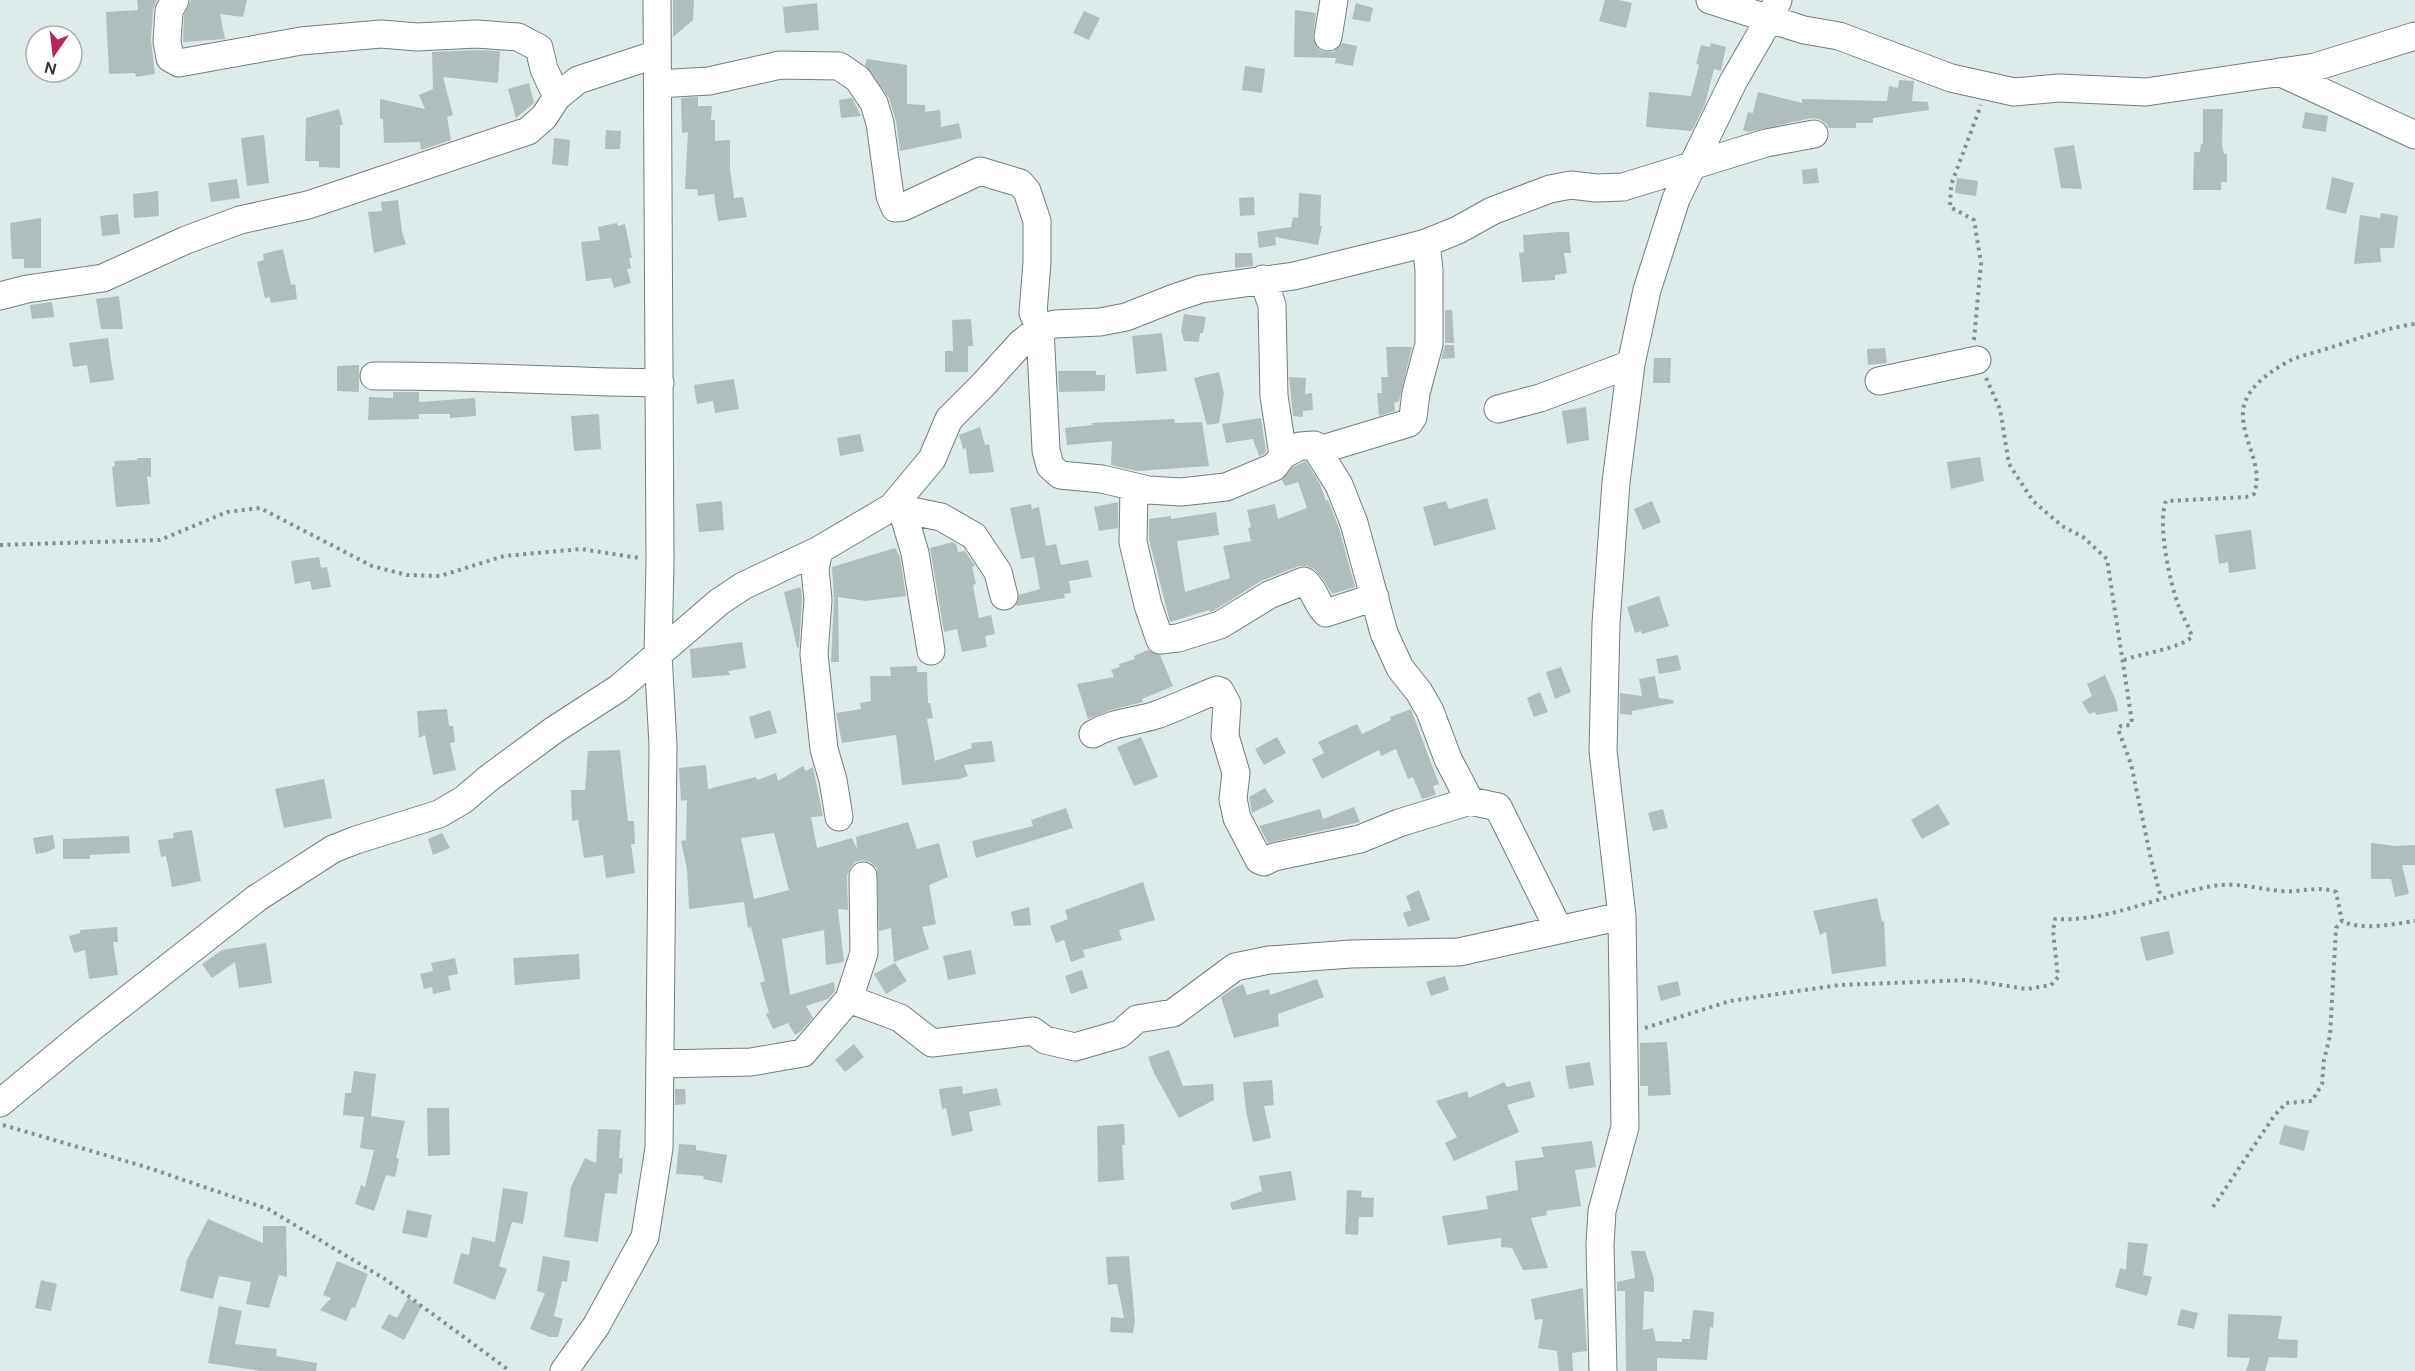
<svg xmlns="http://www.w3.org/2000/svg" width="2415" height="1371" viewBox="0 0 2415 1371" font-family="'DM Sans',sans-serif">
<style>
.building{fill:#b0bdbd;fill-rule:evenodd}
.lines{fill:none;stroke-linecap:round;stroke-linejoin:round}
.minor-casing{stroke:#727e7e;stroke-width:29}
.path{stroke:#868f8f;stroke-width:4;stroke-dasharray:3 4.5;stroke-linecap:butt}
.minor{stroke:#fff;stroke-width:27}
</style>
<rect width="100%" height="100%" fill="#ddebeb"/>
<path class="building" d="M137 0H157L153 10 151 40 155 74 136 77 135 73 109 74 106 12 138 10Z
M191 0H247L243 17 220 14 225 39 183 42 184 15Z
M673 0H694L693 20 673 37Z
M1605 0H1619L1632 3 1626 28 1599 21Z
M817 3 819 30 785 33 783 7Z
M1356 3 1373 8 1370 22 1352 19Z
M1295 10 1316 13 1313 38 1319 50 1325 52H1333L1342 43 1357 46 1353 66 1335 63 1336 58 1294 57Z
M1084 11 1100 18 1089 40 1073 33Z
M1711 43 1726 47 1724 56 1721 71 1714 69 1705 104 1692 131 1646 127 1649 92 1691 96 1699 65 1696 64 1701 45 1710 47Z
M477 50 500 51 498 83 443 77 453 115 447 117 451 140 421 150 420 142 384 143 383 119H380V99L425 109 419 95 433 89 432 52Z
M867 59 907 65V104L925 105V112L940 110 941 127 959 123 962 138 900 151 896 121 889 98 865 65Z
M1245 66 1265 69 1262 93 1242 90Z
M1899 80 1914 81 1912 101 1928 102 1929 110 1873 118V123H1856V128H1828L1827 124 1819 119 1812 118 1748 132 1743 130 1748 112 1753 113 1758 92 1802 103V99L1887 101 1889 86 1898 88Z
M529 83 534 103 516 118 508 89Z
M698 97V106H712L711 120H715V141L730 140V169L734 198 743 197 747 217 718 221 714 194 698 196 697 189H685L688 132 682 133 681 98Z
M852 98 861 116 841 118 839 100Z
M339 109 343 125H340V168L319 167V161H305L306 118Z
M2203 109H2223L2222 145 2224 154H2227V182H2221V190H2193L2194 152H2200L2201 144H2203Z
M2305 112 2328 116 2326 132 2302 128Z
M606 130 621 131 620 149H605Z
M264 135 269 183 247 186 241 138Z
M554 138 570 140 568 166 552 164Z
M2074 145 2082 189 2061 188 2054 148Z
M1817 168 1819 183 1803 184 1802 170Z
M2332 177 2354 183 2346 214 2326 209Z
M1957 178 1978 181 1976 196 1955 193Z
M237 179 240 198 211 202 208 183Z
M158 191 159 216 134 218 133 194Z
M1299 193 1321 195 1320 226H1322L1318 245 1275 237 1276 245 1259 248 1257 232 1291 227 1293 217 1298 218Z
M1254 197 1255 215 1240 216 1239 198Z
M398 200 402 232 406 244 374 253 368 212 382 211 381 202Z
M2381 213 2398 216 2394 248H2380L2381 262 2354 264 2360 215 2380 218Z
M118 214 120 234 102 236 100 216Z
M41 218V268H24V259H12L10 223Z
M617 223 618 226 625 224 632 258H629L631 268 627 269 631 283 614 288 611 278 586 281 581 242 600 240 598 227Z
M1558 232H1569L1571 253H1564L1567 273 1555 275V280L1522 282 1519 253 1524 252 1523 235Z
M283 249 291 285 295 284 297 299 271 303 270 297 265 298 257 262 264 260 263 254Z
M1235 253H1252L1253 266 1235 268Z
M119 296 123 329H101L96 299Z
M52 302 54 317 32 319 30 305Z
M1445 310H1452L1454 343H1445Z
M1184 314 1206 317 1203 333H1200L1199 342 1184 341 1181 331Z
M971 319 973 346H968V372H945V351H953L952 320Z
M1162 333 1167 371 1136 374 1132 336Z
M108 338 114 380 90 383 87 365 73 367 69 343Z
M1445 345H1454L1455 358 1441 359Z
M1386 347H1412L1399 401 1394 403 1395 411 1379 416 1377 393H1382L1381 377H1388Z
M1885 348 1887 363 1868 365 1867 349Z
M1654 358H1671L1670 383H1653Z
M359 365V392L337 391V366Z
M1058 371H1096V375H1105V391L1059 392Z
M1219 372 1224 393 1219 423 1207 425 1194 378Z
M1289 377 1306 378 1305 394 1312 393 1313 410 1303 411V417L1293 416Z
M734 379 739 409 715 413 713 401 697 404 694 385Z
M393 392H419V402L475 398 476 416 450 418V414H419V419L368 420 369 397 393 398Z
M1586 407 1589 440 1567 444 1562 411Z
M599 414 601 449 574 451 571 416Z
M1261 418 1266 451 1264 454 1259 456 1253 439 1226 443 1222 424Z
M1174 419 1175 423 1202 422 1209 466 1137 471 1111 465 1112 441 1067 445 1065 428 1092 425V423Z
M980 427 985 445 989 444 994 472 969 474 966 448 963 449 959 435Z
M860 434 864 451 840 456 837 438Z
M1980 457 1984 481 1951 489 1947 462Z
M137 458H151V477L147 476 150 504 116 507 112 467 115 466 114 461 137 460Z
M1306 461 1320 484 1326 501 1328 500 1339 528 1355 587 1332 594 1323 579 1314 569 1307 566H1299L1261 581 1213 611 1210 612 1209 610 1170 622 1149 540V519L1171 516V519L1216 512 1219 535 1177 541 1185 592 1230 578 1223 546 1251 541 1248 528 1251 527 1247 510 1275 504 1278 519 1307 508 1298 482 1285 486 1282 480 1293 467Z
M1487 498 1496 529 1434 546 1423 507 1446 501 1449 509Z
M722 501 724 530 699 532 696 504Z
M1652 501 1661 522 1643 530 1634 509Z
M1118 502V528L1099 531 1094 507Z
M1031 504 1032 509 1039 507 1046 546 1056 544 1061 565 1088 560 1092 577 1069 581 1071 593 1064 594 1065 598 1016 606 1019 595 1040 589 1034 557 1021 559 1010 508Z
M2251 530 2256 569 2229 573 2228 562 2219 564 2215 535Z
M953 542 956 544 958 552 965 551 975 566 972 567 976 584 973 585 979 618 991 615 995 634 985 636 987 647 962 652 957 629 944 632 930 548Z
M895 548 900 557 906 596 866 601 838 597 839 662H831L834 601 832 567Z
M319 557 321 568 327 567 331 587 312 590 310 581 295 584 291 561Z
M801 587 802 600 799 648 797 647 784 592Z
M1659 596 1669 626 1642 634 1641 631 1635 633 1627 607Z
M742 642 746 668 728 671 730 675 692 678 690 649Z
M1148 650 1160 655 1173 686 1142 699 1143 702 1111 710 1088 719 1077 684 1114 677 1111 670 1120 667 1119 664 1135 659 1134 656Z
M1678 655 1681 670 1659 674 1656 659Z
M917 666V672H927L928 703H930L933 718 927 719 935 761 972 748 971 743 992 741 995 762 964 765 968 776 959 779 902 785 896 735 842 743 836 713 861 709 860 703 871 701 870 676H891L890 667Z
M1561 667 1571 692 1555 699 1546 672Z
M2105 675 2116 701 2118 711 2096 715 2095 712 2089 714 2082 702 2092 696 2087 684Z
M1655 676 1659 698 1673 700 1674 703 1632 711V715L1620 714V693L1642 696 1639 679Z
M1540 692 1548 712 1534 717 1527 698Z
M447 709 449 726H453L455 742 450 743 456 770 433 775 425 735 419 738 417 711Z
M1411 709 1439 784 1433 786 1436 795 1422 799 1413 777 1408 779 1396 749 1381 756 1379 750 1322 779 1312 759 1324 753 1318 742 1357 724 1362 734 1391 720 1390 717Z
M770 710 777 733 755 739 749 717Z
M1141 737 1158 777 1134 786 1117 747Z
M1277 737 1286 753 1264 765 1255 749Z
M620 750 628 821H634L635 844H631L635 873 606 878 603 855 584 858 578 820 572 821 571 790H585L588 751Z
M706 765 708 789 756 777 757 780 776 773 778 781 803 766 806 771 813 767 823 816 811 817 817 848 852 838 857 849 856 837 908 822 917 849 939 843 948 877 929 885 936 924 922 927 929 949 894 962 891 928 879 931 877 868 870 862 862 860 855 862 850 868 847 876 848 910 838 909 844 962 826 965 824 930 782 939 790 995 834 982 835 991 828 999 806 1006 813 1018 800 1032 795 1035 788 1023 773 1029 766 1014 769 1012 760 983 765 981 751 927 748 928 744 902 689 909 687 869 681 841 686 840 687 800 681 801 679 768ZM774 833 789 890 754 899 741 838Z
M324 779 332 818 284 828 275 789Z
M1265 788 1274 802 1252 813 1249 797Z
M1938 804 1950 824 1922 839 1911 820Z
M1354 807 1360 822 1268 843 1259 826 1320 809 1323 819Z
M1066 808 1073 828 976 858 972 841 1033 826 1031 820Z
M1663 809 1668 828 1653 831 1648 813Z
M192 830 201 881 172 887 166 856 161 857 158 840 174 838 173 833Z
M442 833 450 848 433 855 428 839Z
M53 835 55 848 47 852 36 854 33 838Z
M129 836 130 853 90 855V859H63V839Z
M2371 843 2395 846 2415 845V865H2402L2409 894 2395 897 2391 879H2371Z
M1143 882 1155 920 1119 930 1122 940 1083 950 1085 957 1071 962 1064 940 1056 943 1050 926 1068 919 1065 910Z
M1419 890 1430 920 1408 927 1403 913 1411 910 1406 896Z
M1877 898 1882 922 1884 921 1886 966 1832 974 1826 932 1820 935 1813 911Z
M1029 907 1031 925 1014 926 1011 912Z
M117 927 118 942H113L118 975 89 979 85 950 74 953 69 936 80 933V930Z
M2169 931 2174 954 2146 961 2140 937Z
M266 943 272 983 239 988 235 962 212 978 202 964 222 950Z
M971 950 976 974 948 980 943 956Z
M579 954 580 979 515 985 513 958Z
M455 958 458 974 448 976 451 990 433 994 432 987 424 989 420 974 433 971 431 963Z
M895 963 907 981 886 994 874 974Z
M1082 970 1088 988 1071 994 1065 976Z
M1445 976 1449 990 1431 996 1426 982Z
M1317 979 1324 997 1278 1014 1279 1026 1234 1038 1221 997 1234 988 1243 984 1247 995 1269 989 1270 995Z
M1678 981 1681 995 1661 1001 1657 986Z
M1667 1042 1671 1095 1648 1096V1086H1640V1043Z
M854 1044 864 1057 845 1072 835 1060Z
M1169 1050 1183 1086 1213 1084 1214 1100 1179 1118 1154 1073 1148 1057Z
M1590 1062 1594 1085 1569 1089 1565 1066Z
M354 1071 376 1074 371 1116 405 1121 396 1158 399 1159 395 1177 386 1175 374 1211 355 1204 361 1185 365 1187 374 1150 360 1148 364 1117 343 1115 345 1093H351Z
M1272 1080 1274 1105 1264 1106 1271 1138 1253 1142 1246 1111 1243 1082Z
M1530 1081 1535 1097 1507 1105 1519 1132 1454 1161 1445 1143 1457 1137 1436 1101 1467 1091 1469 1098 1504 1082 1507 1087Z
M962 1086 963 1094 997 1088 1001 1105 969 1112 973 1131 952 1136 946 1108 942 1109 939 1089Z
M675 1089H685L686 1104 675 1105Z
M427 1108H449L450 1155 428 1156Z
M1124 1124 1125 1145H1122L1124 1180 1098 1182 1097 1126Z
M2284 1125 2309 1131 2304 1151 2279 1144Z
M598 1129 621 1130 619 1158H623L622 1174 619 1173 617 1194 605 1193 598 1242 564 1237 571 1187 585 1158 596 1163Z
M1592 1141 1596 1167 1575 1170 1581 1206 1546 1211 1547 1215 1531 1218 1548 1268 1523 1270 1512 1248 1501 1247V1238L1448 1245 1442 1216 1488 1209 1486 1196 1518 1190 1515 1161 1544 1157 1541 1147Z
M679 1144 696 1145V1150L727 1155 722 1183 703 1179 704 1176 676 1174Z
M1291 1171 1296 1200 1232 1210 1230 1203 1262 1191 1259 1176Z
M503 1188 528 1192 523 1224 512 1222 499 1266 507 1269 495 1300 453 1283 461 1253 469 1255 472 1237 495 1242Z
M1347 1190 1362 1191 1361 1197 1374 1198 1373 1217H1359L1358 1235 1345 1234Z
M407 1210 432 1215 427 1238 402 1233Z
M208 1219 263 1243V1226H286L287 1277 279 1275 269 1308 246 1304 251 1282 219 1276 213 1299 180 1291 187 1260Z
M2128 1242 2148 1244 2143 1275 2152 1277 2147 1296 2115 1287 2120 1268 2126 1270Z
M1631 1251H1645L1654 1279V1292L1644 1291 1643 1330 1653 1328 1656 1341 1682 1342V1339H1690L1693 1310 1714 1312 1713 1328 1710 1327 1707 1360 1657 1358V1371H1626L1625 1291H1617V1282L1635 1278Z
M543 1256 570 1261 567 1282 562 1281 554 1316 563 1319 558 1337H550L530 1329 545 1293 537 1291Z
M1129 1256 1135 1321 1133 1333 1110 1332 1111 1317 1124 1318 1117 1284 1108 1285 1106 1257Z
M337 1261 368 1274 355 1308 352 1307 346 1321 320 1310 331 1298 323 1295Z
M41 1280 57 1284 51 1311 35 1308Z
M1583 1288 1587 1351 1572 1353 1573 1371H1559L1557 1351 1538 1348 1543 1319 1535 1320 1531 1299Z
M408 1298 422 1306 404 1340 381 1328 389 1314 397 1318Z
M219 1306 242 1311 235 1344 277 1349 276 1356 317 1363 316 1371H261L208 1363Z
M2181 1309 2198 1313 2194 1329 2177 1325Z
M2228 1314 2282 1316 2278 1339 2298 1340 2297 1358 2269 1357 2265 1371H2246L2250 1358 2227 1357Z"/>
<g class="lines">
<g class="minor-casing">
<path id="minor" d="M175 0 169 11 167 41 170 58 179 63 301 41 381 34 417 37 477 34 518 37 539 48 544 69 557 97
M1710 0 1804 30 1839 36 1951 78 2014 92 2059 88 2146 92 2315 67 2415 36
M1328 37 1334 0
M2279 72 2415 135
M658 84 709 81 780 65 839 66 858 79 874 103 880 123 890 196 895 208 903 207 980 171 1020 183 1027 191 1037 221V262L1033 313 1040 328 1046 450 1050 466 1060 475 1102 479 1148 490 1181 492 1226 487 1274 467 1283 455 1300 446 1314 445 1323 449 1409 423 1413 417 1416 393 1429 344V270L1426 243
M1263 279 1272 305 1274 396 1283 455
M0 296 27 289 103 278 186 240 240 220 308 205 528 131 544 117 557 97 578 80 657 54
M374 376C470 375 565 382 660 383
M1879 381 1977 360
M1498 409 1540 398 1631 364
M1314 445 1339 485 1354 523 1384 633 1400 668 1419 692 1430 711 1448 759 1470 801 1498 807 1559 930
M1134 487 1133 542 1148 605 1160 640 1178 638 1220 625 1269 595 1304 581C1315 589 1316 604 1326 613L1375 597
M892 507 941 517 974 536 998 572 1004 596
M902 509 915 553 931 651
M819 550 815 569 818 600 814 654 824 749 833 780 839 817
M1093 734C1113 722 1134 722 1156 715 1176 708 1196 698 1217 690L1220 691 1227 704 1225 736 1236 773 1233 799 1237 818 1259 860 1264 862 1274 857 1360 839 1399 823 1470 801
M849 999 900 1018 932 1043 1033 1031 1045 1040 1075 1047 1120 1034 1137 1019 1173 1013 1235 967 1269 960 1351 954 1459 952 1622 916
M660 1064 751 1062 803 1053 849 999 864 953 863 876
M0 1103 86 1032 257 898 333 849 356 840 439 814 463 800 489 778 554 730 619 688 719 602 743 586 819 550 892 507 932 459 949 419 983 385 1021 343 1040 328 1055 324 1100 322 1126 317 1174 298 1201 289 1294 276 1395 251 1426 243 1458 230 1492 211 1550 189 1571 185 1596 188 1623 187 1766 143 1814 134
M564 1371 596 1326 645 1237 659 1148 663 745 658 654 660 562 657 0
M1603 1371 1600 1245 1602 1211 1625 1127 1622 916 1603 751 1606 624 1616 482 1631 364 1647 290 1676 199 1733 82 1770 18 1778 0"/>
</g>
<path class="path" d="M1974 340 1981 263 1974 220 1950 207 1951 185 1981 105
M1986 378 2000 409 2009 464 2033 501 2062 526 2083 537 2107 559 2132 722 2130 725 2121 726 2118 729 2131 764 2151 859 2161 898
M0 545 160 540 227 512 260 508 372 566 407 575 440 576 504 556 581 549 639 558
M2124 660C2143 653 2178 649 2192 637 2189 626 2183 617 2179 607 2170 583 2157 525 2166 501L2246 497 2254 494C2264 465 2242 441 2243 413 2243 389 2272 370 2291 360 2302 355 2314 353 2326 349 2355 340 2384 328 2415 324
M1645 1028 1730 1001 1839 985 1968 980 2027 989 2051 985 2058 977 2053 931 2055 919C2110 922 2159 895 2213 886 2237 882 2258 889 2281 891 2300 893 2317 885 2336 892L2342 921C2362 931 2394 924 2415 921
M3 1125 146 1167 268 1209 385 1279 510 1371
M2213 1207 2274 1116 2286 1103 2312 1101 2322 1084 2324 1060 2330 1036 2336 928 2342 921"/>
<use href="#minor" class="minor"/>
</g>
<g transform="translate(54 54) rotate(194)"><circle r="28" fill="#ffffff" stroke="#adafaf" stroke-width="1.5"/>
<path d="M0-4.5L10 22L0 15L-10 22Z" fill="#b62758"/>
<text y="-9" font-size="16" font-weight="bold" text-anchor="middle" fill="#323737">N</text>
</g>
</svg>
